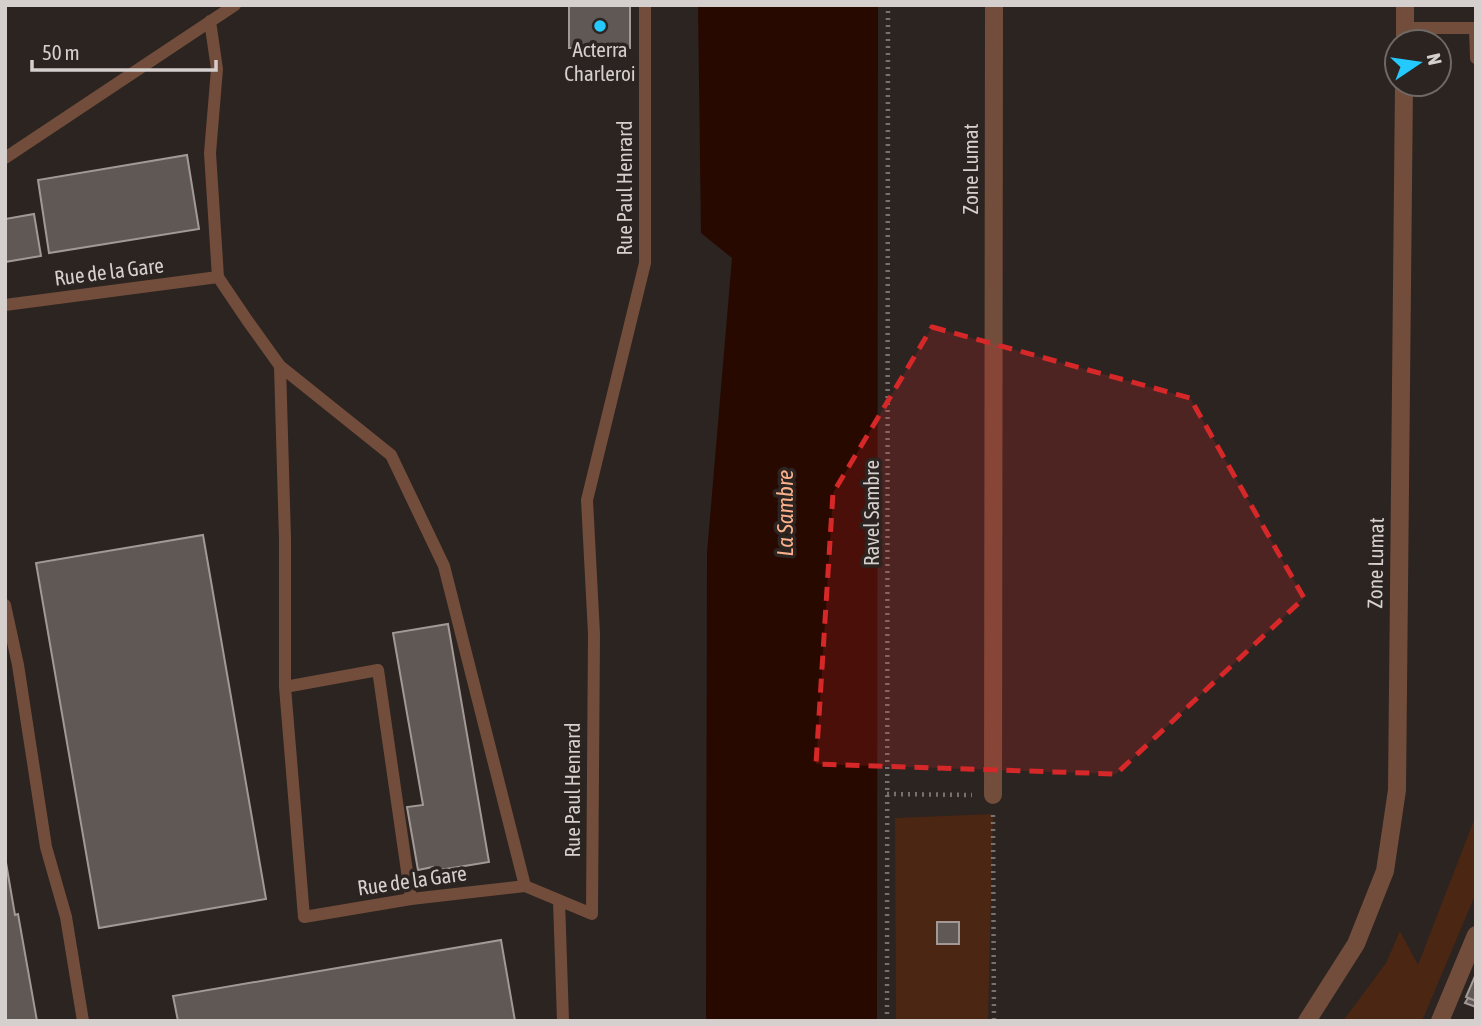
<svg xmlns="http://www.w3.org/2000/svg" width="1481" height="1026" viewBox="0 0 1481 1026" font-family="'Asap Condensed',sans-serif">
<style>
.green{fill:#4b2613}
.water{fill:#270900}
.building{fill:#605854;stroke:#a29996;stroke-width:2}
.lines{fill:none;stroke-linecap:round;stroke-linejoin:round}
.path{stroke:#78726f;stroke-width:4.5;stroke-dasharray:2 5;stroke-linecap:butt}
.lane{stroke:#734d3b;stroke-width:12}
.street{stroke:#734d3b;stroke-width:18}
.marked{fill:#d62828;fill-opacity:0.2;stroke:#d62828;stroke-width:5;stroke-dasharray:14 9;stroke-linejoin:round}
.poi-dot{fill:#24c9fe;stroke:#2b2421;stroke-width:2.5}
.labels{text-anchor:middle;stroke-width:7;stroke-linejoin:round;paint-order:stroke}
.poi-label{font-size:21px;fill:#d5d0ce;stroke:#2b2421}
.street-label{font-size:21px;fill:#d5d0ce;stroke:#2b2421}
.water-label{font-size:23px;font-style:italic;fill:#fbb18c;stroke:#2b2421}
</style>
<rect width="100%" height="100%" fill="#2b2421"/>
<path class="green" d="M993 814 988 1021H896L895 818Z
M1476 815V893L1422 1021H1343L1386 963 1400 931 1418 965Z"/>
<path class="water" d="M698 5H878L877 1021H706L707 553 732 258 701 233Z"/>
<path class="building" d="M569 5H630V48H569Z
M187 155 199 229 49 253 38 180Z
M34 214 41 256 5 262V219Z
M203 535 266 899 99 928 36 563Z
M448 624 489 862 434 871 433 867 418 870 407 807 423 805 393 633Z
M5 857 15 915 18 914 37 1021H5Z
M937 922H959V944H937Z
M501 940 515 1021H178L173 996Z
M1476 974V1001L1466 997Z
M1468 998 1476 1001V1007L1465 1003Z"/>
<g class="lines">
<path class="path" d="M887 794 972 795
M993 815 994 1021
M887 1021 888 5"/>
<path class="lane" d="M210 21 217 69 210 153 218 277 247 320 280 366 391 455 444 566 525 886 592 914 594 634 587 500 645 263V5
M1405 28H1476
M1475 28 1476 58
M5 158 235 5
M5 305 218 277
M280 366 285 539V687L304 917 411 899 525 886
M5 605 18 665 46 847 66 917 83 1021
M285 687 378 670 411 899
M559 900 563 1021"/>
<path class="street" d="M1405 42V5
M993 795 994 5
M1307 1021 1356 944 1385 871 1397 790 1404 84
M1440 1021 1476 935"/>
</g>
<path class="marked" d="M932 327 1190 398 1304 598 1116 774 816 764 833 493Z"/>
<circle class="poi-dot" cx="600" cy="26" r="7"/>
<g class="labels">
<g class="poi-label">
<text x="600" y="57">Acterra<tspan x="600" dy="24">Charleroi</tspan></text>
</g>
<g class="street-label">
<text transform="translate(971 169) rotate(-90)" y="7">Zone Lumat</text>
<text transform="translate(625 188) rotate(-90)" y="7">Rue Paul Henrard</text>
<text transform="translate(109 272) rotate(-7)" y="7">Rue de la Gare</text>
<text transform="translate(872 513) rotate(-90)" y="7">Ravel Sambre</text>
<text transform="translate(1376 563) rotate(-89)" y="7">Zone Lumat</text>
<text transform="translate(573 790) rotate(-90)" y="7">Rue Paul Henrard</text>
<text transform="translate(412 881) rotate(-8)" y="7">Rue de la Gare</text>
</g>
<g class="water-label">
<text transform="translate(785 513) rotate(-90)" y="8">La Sambre</text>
</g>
</g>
<rect width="1481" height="1026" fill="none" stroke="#d5d0ce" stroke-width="14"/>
<g transform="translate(1418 63) rotate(77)"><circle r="33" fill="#2b2421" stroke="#6f6966" stroke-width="2"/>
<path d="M0-5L12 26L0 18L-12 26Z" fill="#24c9fe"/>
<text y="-10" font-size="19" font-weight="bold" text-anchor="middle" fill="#d5d0ce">N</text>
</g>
<path d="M32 60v10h184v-10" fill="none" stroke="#d5d0ce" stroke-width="3.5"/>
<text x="42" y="60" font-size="21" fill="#d5d0ce" stroke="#2b2421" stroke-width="5" paint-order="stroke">50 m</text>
</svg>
